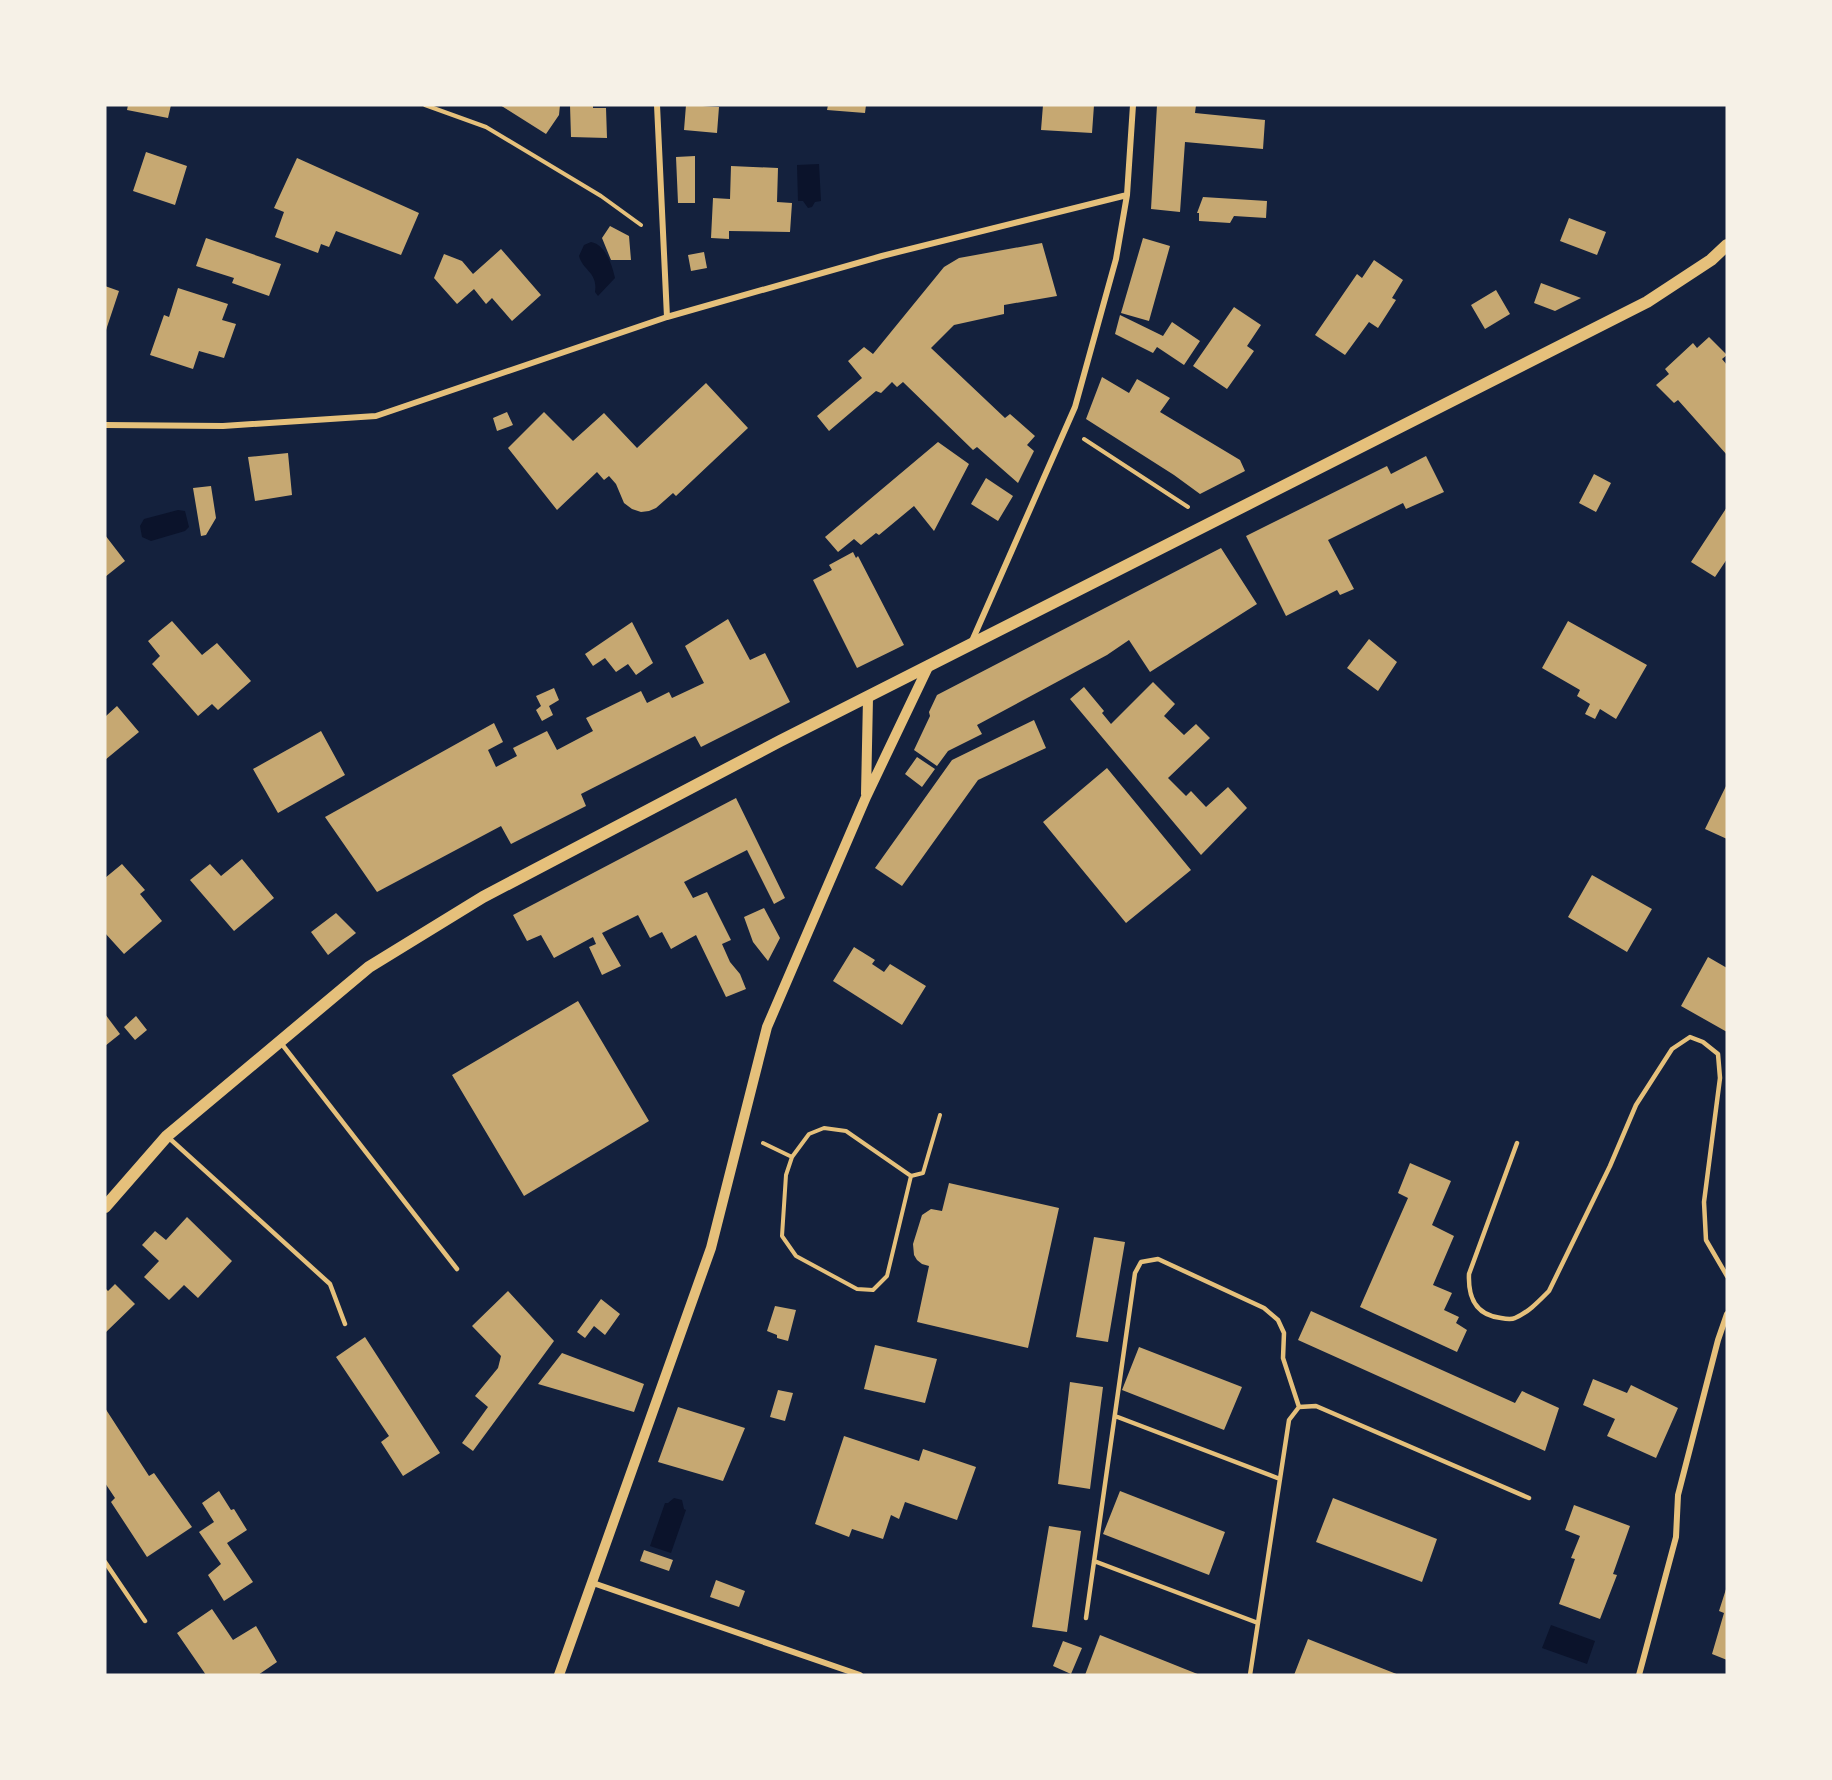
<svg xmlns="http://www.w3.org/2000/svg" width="1832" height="1780" viewBox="0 0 1832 1780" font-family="'IBM Plex Sans',sans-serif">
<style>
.water{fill:#0b132b}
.building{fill:#c6a872}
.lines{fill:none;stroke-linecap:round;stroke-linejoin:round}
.path{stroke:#e5c07b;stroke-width:4}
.service{stroke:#e5c07b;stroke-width:4.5}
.minor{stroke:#e5c07b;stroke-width:6}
.tertiary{stroke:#e5c07b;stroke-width:10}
.secondary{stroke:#e5c07b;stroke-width:12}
</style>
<rect width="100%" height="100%" fill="#14213d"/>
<path class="water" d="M819 164 821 201 815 202 812 207 808 208 803 201H798L797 165Z
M591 242C606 245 612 265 615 278L598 296 595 292C598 272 583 271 579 256L584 245Z
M178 510 185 511 189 527 185 531 151 541 142 537 140 526 144 519Z
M674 1498 682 1500 684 1509 686 1510 671 1553 650 1546 665 1503H668Z
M1551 1625 1595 1641 1587 1664 1542 1648Z"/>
<path class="building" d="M128 105H171L168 118 127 110Z
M500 105H560L559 115 546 134Z
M570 105H593V108H606L607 138 571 137Z
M686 105 719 107 717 133 684 130Z
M828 105H866L865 113 827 110Z
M1043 105H1094L1092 133 1041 130Z
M1157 105H1196L1195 113 1265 120 1263 149 1185 142 1180 212 1151 209Z
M146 152 187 166 175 205 133 191Z
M695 156V203H678L676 157Z
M297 158 419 213 401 255 336 231 329 247 321 244 318 253 275 237 284 212 274 208Z
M731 166 778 168 777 202 792 203 790 232 729 231V239L711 238 713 198 730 199Z
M1203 197 1267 201 1266 218 1234 216 1230 223 1199 221V213H1197Z
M1569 218 1606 232 1597 255 1560 241Z
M610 226 629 236 631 260H611L602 238Z
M206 238 281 264 269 296 232 283 234 278 196 266Z
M1143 238 1170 246 1149 321 1121 313Z
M1042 243 1057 296 1004 305V314L954 325 931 348 1005 418 1010 414 1035 436 1027 445 1034 451 1018 483 977 447 973 450 903 382 897 387 892 382 881 393 876 391 829 431 817 416 862 378 848 361 864 347 873 354 944 267 959 258Z
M501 249 541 295 512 321 492 298 486 304 474 289 457 304 434 278 444 254 462 261 473 274Z
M704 252 707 268 691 271 688 255Z
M1374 260 1403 280 1392 298 1396 300 1378 328 1369 322 1345 355 1315 335 1357 274 1362 278Z
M1541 283 1581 298 1555 311 1534 303Z
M105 286 119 291 105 333Z
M178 288 228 304 222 320 236 324 224 358 199 351 193 369 150 355 164 315 169 317Z
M1496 290 1510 314 1485 329 1471 305Z
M1234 307 1261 325 1247 346 1254 351 1227 389 1193 366Z
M1120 315 1163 336 1172 322 1200 341 1184 365 1157 347 1153 353 1115 334Z
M1709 337 1727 355 1722 359 1727 365V455L1678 400 1674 403 1656 385 1669 374 1665 369 1693 343 1697 348Z
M1102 377 1129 393 1137 379 1170 398 1160 412 1240 460 1245 471 1200 494 1174 475 1086 419Z
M706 383 748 428 676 496 673 493 656 508 649 511 641 512 632 509 624 503 616 484 609 476 604 480 597 472 557 510 508 448 544 412 573 441 604 413 637 448Z
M507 412 513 425 497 431 493 418Z
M938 442 969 464 934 531 914 506 879 535 876 533 861 545 854 539 838 552 825 537Z
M288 453 292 495 255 501 248 457Z
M1426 456 1444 492 1406 509 1403 503 1328 540 1354 589 1340 595 1337 590 1286 616 1246 536 1387 466 1391 474Z
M1594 474 1611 483 1596 512 1579 503Z
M986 478 1013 496 998 521 971 504Z
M211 486 216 518 206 535 201 536 193 488Z
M1727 507V559L1715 577 1691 562Z
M105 535 125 561 105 577Z
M1221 548 1257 604 1150 672 1129 640 1107 655 977 725 982 734 948 751 937 766 914 750 930 716 929 712 937 695Z
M853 552 856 558 858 556 904 645 857 668 813 580 832 570 829 565Z
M728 619 750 660 765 653 790 702 701 747 695 736 581 794 586 806 511 844 501 826 377 892 325 817 494 723 503 742 488 750 496 767 517 756 513 748 547 731 557 750 593 731 586 718 641 691 647 703 669 692 672 698 704 683 685 646Z
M172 621 202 655 217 643 251 681 218 710 212 704 198 716 152 664 160 656 148 641Z
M1568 621 1647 665 1616 719 1600 709 1595 719 1585 714 1590 704 1577 696 1580 690 1542 668Z
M632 622 653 663 636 675 628 664 616 672 605 658 593 666 585 654Z
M1369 639 1397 662 1378 691 1347 668Z
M1153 682 1175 704 1164 716 1184 735 1196 724 1210 738 1168 778 1186 796 1191 791 1206 807 1228 787 1247 808 1201 855 1070 699 1084 687 1104 711 1102 713 1111 724Z
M554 688 559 700 549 706 553 715 542 721 536 710 541 706 536 696Z
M117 706 139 732 105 760V715L106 716Z
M1034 720 1046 748 978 780 902 886 875 868 952 760Z
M321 731 345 775 278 813 253 769Z
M917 757 935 769 922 787 905 774Z
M1107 768 1191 870 1126 923 1043 822Z
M1727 784V839L1705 829Z
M736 798 785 898 774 904 747 850 684 882 693 898 707 892 731 940 722 944 730 962 740 974 746 989 726 997 696 935 671 949 662 932 650 938 638 915 602 933 621 966 602 975 589 947 596 944 593 937 554 958 541 935 527 941 513 915Z
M242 859 274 898 234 931 190 880 210 864 221 876Z
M122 864 145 890 140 894 162 921 124 954 105 933V878Z
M1592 875 1652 909 1627 952 1568 917Z
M764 908 780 938 768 961 753 942 744 917Z
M336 913 356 933 328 955 311 932Z
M854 947 875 960 872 964 884 972 890 964 926 986 902 1025 833 981Z
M1708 957 1727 968V1032L1681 1006Z
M578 1001 649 1121 524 1196 452 1075Z
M105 1014 120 1034 105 1046Z
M136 1016 147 1030 135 1040 124 1027Z
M1410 1163 1451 1181 1432 1225 1454 1236 1433 1285 1452 1293 1444 1310 1459 1317 1456 1323 1467 1330 1457 1352 1360 1307 1408 1198 1398 1193Z
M949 1183 1059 1208 1028 1348 917 1322 929 1266 922 1264 917 1260 914 1255 913 1244 922 1215 931 1209 942 1211Z
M187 1217 232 1261 198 1298 184 1285 169 1300 144 1277 159 1261 142 1245 155 1231 166 1240Z
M1094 1237 1125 1242 1108 1342 1076 1337Z
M115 1284 135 1304 105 1333V1288L108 1291Z
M508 1291 554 1341 473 1451 462 1443 488 1407 475 1396 498 1368 501 1356 472 1326Z
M601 1299 620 1314 605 1335 594 1326 585 1338 577 1332Z
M775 1306 796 1310 788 1341 777 1338V1335L767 1331Z
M1311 1311 1515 1403 1522 1391 1559 1408 1545 1451 1298 1340Z
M365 1337 440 1453 403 1476 381 1442 389 1436 336 1357Z
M875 1345 937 1359 925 1403 864 1389Z
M1139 1347 1242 1387 1224 1430 1122 1390Z
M562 1353 644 1384 634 1412 538 1384Z
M1593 1379 1627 1393 1631 1385 1678 1408 1656 1458 1607 1436 1615 1419 1583 1405Z
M1070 1382 1103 1387 1090 1489 1058 1484Z
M778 1390 793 1393 785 1421 770 1417Z
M678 1407 745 1428 723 1481 658 1462Z
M105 1408 149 1476 154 1473 192 1527 147 1557 111 1502 115 1498 105 1483Z
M844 1436 919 1461 923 1449 976 1467 957 1520 905 1502 899 1519 891 1515 883 1539 852 1529 849 1537 815 1524Z
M219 1491 231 1510 234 1509 247 1530 227 1543 253 1582 224 1601 208 1575 221 1564 199 1532 214 1522 202 1503Z
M1120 1491 1225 1532 1209 1575 1103 1534Z
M1333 1498 1437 1539 1422 1582 1316 1542Z
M1574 1505 1630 1526 1613 1574 1617 1575 1600 1619 1559 1604 1575 1559 1571 1558 1580 1536 1565 1530Z
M1049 1526 1081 1531 1067 1632 1032 1627Z
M644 1550 673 1560 669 1571 640 1561Z
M716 1580 745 1591 739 1607 710 1597Z
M1727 1586V1660L1712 1654 1724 1613 1719 1611Z
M212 1609 233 1640 256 1626 277 1662 258 1675H206L177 1633Z
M1100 1635 1200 1675H1085Z
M1308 1639 1399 1675H1294Z
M1063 1641 1082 1648 1071 1674 1053 1666Z"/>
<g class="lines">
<path class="path" d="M425 105 486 127 601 196 641 225
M1084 439 1188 507
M763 1143 792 1157 809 1134 824 1128 846 1131 911 1176 887 1276 873 1290 857 1289 796 1256 782 1236 786 1175 792 1157
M911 1176 923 1173 940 1115"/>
<path class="service" d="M281 1043 457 1269
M169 1138 330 1284 345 1324
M1517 1143 1469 1274C1468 1297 1475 1315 1501 1318 1506 1319 1511 1320 1515 1318 1529 1312 1539 1301 1549 1291L1610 1166 1636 1105 1672 1049 1690 1037 1703 1042 1718 1054 1720 1078 1704 1202 1706 1240 1727 1276
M1115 1416 1280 1479
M1094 1561 1258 1623
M105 1562 145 1621
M1086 1618 1135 1273 1141 1262 1158 1259 1264 1308 1278 1320 1284 1333 1283 1358 1299 1407
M1250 1675 1289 1420 1299 1407 1316 1406 1529 1498"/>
<path class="minor" d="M657 105 667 317
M105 425 223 426 376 416 667 317 882 256 1127 195
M972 641 1075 407 1116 259 1127 195 1133 105
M593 1583 860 1675
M1639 1675 1676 1537 1678 1495 1718 1340 1727 1314"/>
<path class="tertiary" d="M866 794 868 698
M559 1675 711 1248 767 1027 866 797 929 665"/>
<path class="secondary" d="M105 1207 167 1136 369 967 483 897 780 741 1647 302 1711 260 1727 245"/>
</g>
<rect width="1832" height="1780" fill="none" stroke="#f6f1e7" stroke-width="213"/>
</svg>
